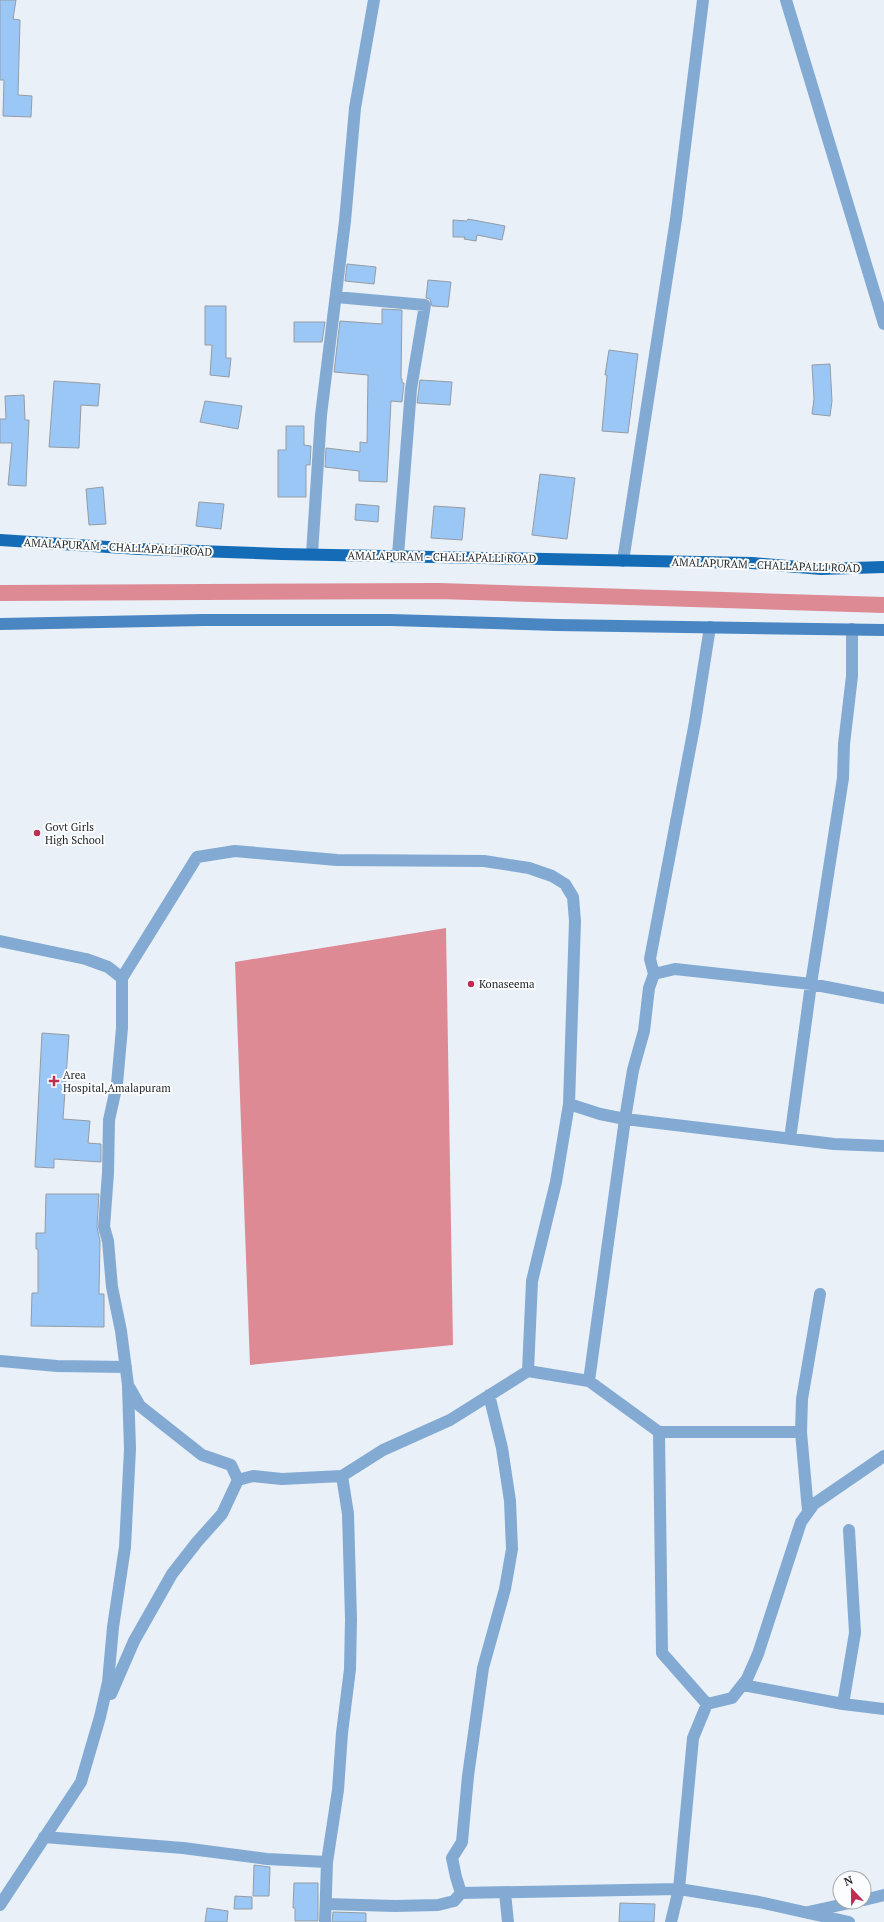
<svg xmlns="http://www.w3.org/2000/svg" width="884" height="1922" viewBox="0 0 884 1922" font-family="'PT Serif',serif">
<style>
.water{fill:#dd8a95}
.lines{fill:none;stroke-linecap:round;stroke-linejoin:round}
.canal{stroke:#dd8a95;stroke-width:16}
.building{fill:#9ac7f6;stroke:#959ca3}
.street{stroke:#83aad3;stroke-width:12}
.secondary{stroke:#4a87c2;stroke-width:12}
.primary{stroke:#136cb5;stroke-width:12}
.poi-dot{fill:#be2e53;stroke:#fbfdfe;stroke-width:1.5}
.labels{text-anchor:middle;stroke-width:4;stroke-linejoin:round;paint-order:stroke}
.street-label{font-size:11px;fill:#24272a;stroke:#fbfdfe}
.poi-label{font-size:11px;fill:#24272a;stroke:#fbfdfe;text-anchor:start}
</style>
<rect width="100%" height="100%" fill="#e9f0f8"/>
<path class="water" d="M446 928 453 1345 250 1365 235 962Z"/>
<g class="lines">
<path class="canal" d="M0 593 439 591 884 605"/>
</g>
<path class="building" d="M0 0H16L13 19 20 20 18 95 32 96 31 117 3 116 4 80H0Z
M468 219 505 226 502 240 477 235 476 241 464 239 465 237H453V220L467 221Z
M347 264 376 267 374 284 345 281Z
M428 280 451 282 448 307 432 306 430 299 426 298Z
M205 306H226V358H231L229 377 210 375 212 345H205Z
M382 309 402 310 401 378 402 379V383H404L402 402 391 401 387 482 359 481V471L325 467 326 448 360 452V442L367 443 368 375 334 372 340 321 382 324Z
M294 322H325L322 342H294Z
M609 350 638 354 628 433 602 431 607 375H605Z
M830 364 832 401 830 416 812 414 814 399 812 365Z
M420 380 452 382 450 405 417 403Z
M54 381 100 384 98 406 81 405 79 448 49 447Z
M24 395 25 420H29L26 486 8 485 12 443H0V419H6L5 396Z
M205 401 242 406 238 429 200 422Z
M286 426H304V445L311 446 310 465H306V497H278V450H286Z
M540 474 575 478 567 539 532 535Z
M103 487 106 524 89 525 86 489Z
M199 502 224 504 221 529 196 526Z
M356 504 379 506 378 522 355 520Z
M434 506 465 508 462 540 431 538Z
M42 1033 69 1035 63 1119 90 1121 88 1143 101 1144V1162L54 1159V1168L35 1167Z
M46 1194H99L97 1227 100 1241 99 1294H104V1327L31 1326 32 1293H38V1249H36V1233H45Z
M254 1865 270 1867 269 1896H253Z
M294 1883H318V1921H295V1908H293Z
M235 1896 252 1897V1909H234Z
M620 1903 655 1904 654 1922H619Z
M207 1908 228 1911 227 1922H205Z
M333 1912 366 1913V1922H332Z"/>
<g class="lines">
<path class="street" d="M786 0 884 324
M336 297 425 305 411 389 398 555
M312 554 321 415 345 221 355 108 374 0
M623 561 676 219 703 0
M0 941 86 959 108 967 122 978V1028L117 1084 109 1120 108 1173 104 1227 108 1241 112 1287 121 1331 128 1385 140 1406 202 1455 231 1465 238 1480 253 1476 282 1479 342 1476 383 1450 450 1420 528 1371 589 1381 659 1432H801L808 1511
M654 974 650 959 695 722 710 627
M122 978 197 857 235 851 337 860 484 861 529 868 552 876 565 884 573 897 575 921 569 1104 556 1182 532 1281 528 1371
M569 1104 600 1114 625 1119 633 1070 644 1031 649 988 654 974 675 969 811 984 884 998
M790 1139 811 984 843 778 844 744 852 676V629
M0 1361 57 1366 126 1367
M589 1381 625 1119 834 1144 884 1146
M659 1432 662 1653 707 1704
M801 1432 802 1399 820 1294
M743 1685 843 1704 855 1633 849 1530
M111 1694 134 1641 172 1574 197 1542 222 1514 238 1480
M843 1704 884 1709
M44 1837 183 1848 267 1859 327 1862
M461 1893 456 1877 452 1858 462 1842 468 1776 483 1668 505 1589 512 1549 510 1501 502 1448 489 1395
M505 1893 508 1922
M864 1900 884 1895
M326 1904 395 1906 438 1905 454 1901 461 1893 679 1889 759 1902 849 1922
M0 1905 81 1782 100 1717 108 1682 113 1627 125 1547 130 1449 128 1387
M808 1912 854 1902
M325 1922 327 1862 338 1790 342 1733 350 1669 351 1619 348 1514 342 1476
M671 1922 679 1889 693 1738 707 1704 732 1698 747 1679 758 1654 801 1522 814 1504 884 1456"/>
<path class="secondary" d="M0 624 203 620H391L556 625 884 630"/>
<path class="primary" d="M0 540 139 549 281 554 752 563 821 569 884 567"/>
</g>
<g class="poi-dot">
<circle cx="37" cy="833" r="4"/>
<circle cx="471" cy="984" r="4"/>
<path d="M52 1075h4v4h4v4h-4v4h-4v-4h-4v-4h4z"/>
</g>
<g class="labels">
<g class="street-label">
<text transform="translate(118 547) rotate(3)" y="4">AMALAPURAM - CHALLAPALLI ROAD</text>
<text transform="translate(442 557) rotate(1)" y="4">AMALAPURAM - CHALLAPALLI ROAD</text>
<text transform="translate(766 565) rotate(2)" y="4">AMALAPURAM - CHALLAPALLI ROAD</text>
</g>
<g class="poi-label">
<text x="45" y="831">Govt Girls<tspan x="45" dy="13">High School</tspan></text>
<text x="479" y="988">Konaseema</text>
<text x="63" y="1079">Area<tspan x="63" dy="13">Hospital,Amalapuram</tspan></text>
</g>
</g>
<g transform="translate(852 1890) rotate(338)"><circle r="19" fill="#fbfdfe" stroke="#a5a7a9"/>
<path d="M0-3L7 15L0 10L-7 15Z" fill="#be2e53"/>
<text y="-6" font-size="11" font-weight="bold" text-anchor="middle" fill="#24272a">N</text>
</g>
</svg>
